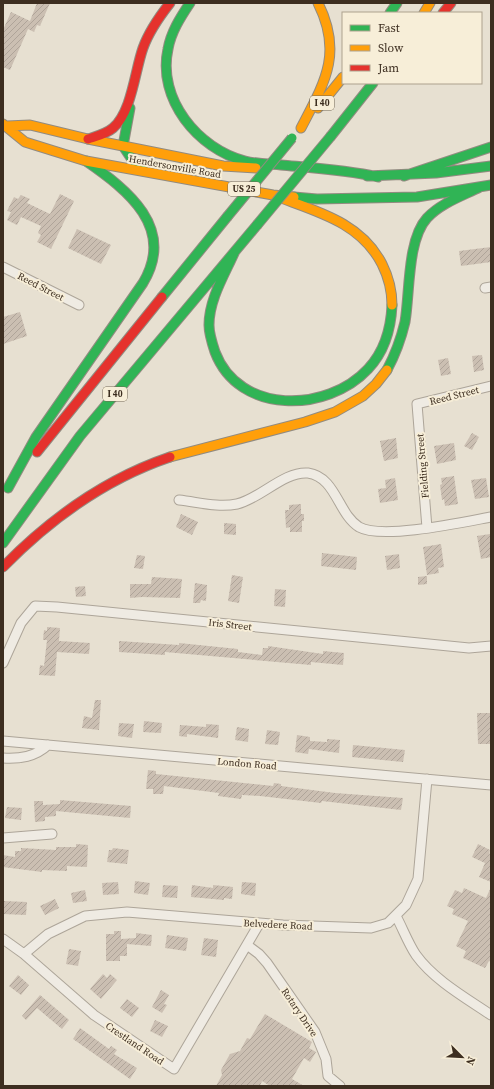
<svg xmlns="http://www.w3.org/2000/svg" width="494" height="1089" viewBox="0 0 494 1089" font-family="'Source Serif 4',serif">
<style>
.building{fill:url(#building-hatch)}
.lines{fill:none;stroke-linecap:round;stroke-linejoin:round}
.street-casing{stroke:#ada599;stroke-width:11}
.fast-casing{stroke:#928b80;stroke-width:11}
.slow-casing{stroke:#928b80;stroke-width:11}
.jam-casing{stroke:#928b80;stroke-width:11}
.street{stroke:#efebe3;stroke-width:9}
.fast{stroke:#30b455;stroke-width:9}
.slow{stroke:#ff9f0a;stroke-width:9}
.jam{stroke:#e5322d;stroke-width:9}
.fast-bridge-casing{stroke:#928b80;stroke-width:11;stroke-linecap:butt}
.fast-bridge{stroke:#30b455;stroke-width:9}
.labels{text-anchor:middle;stroke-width:4;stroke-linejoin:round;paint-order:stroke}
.shield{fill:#f7eed8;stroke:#756857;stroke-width:1}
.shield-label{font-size:9px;font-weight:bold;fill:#3d2e20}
.street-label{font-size:10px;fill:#3d2e20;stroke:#f7eed8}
</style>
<defs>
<pattern id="building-hatch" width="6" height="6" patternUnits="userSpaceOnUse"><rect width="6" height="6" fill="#cbbfb2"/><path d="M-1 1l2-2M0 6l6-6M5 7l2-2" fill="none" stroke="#afa499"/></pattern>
</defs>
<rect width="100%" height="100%" fill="#e7e0d1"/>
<path class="building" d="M37 3H50L40 26 37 25 34 32 28 29 10 70 3 67V30L11 12 30 21Z
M60 194 74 201 51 249 37 242 41 235 38 233 41 226 21 217 17 225 7 220 11 212 7 211 14 197 18 199 21 195 30 199 27 203 50 214Z
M77 229 111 245 101 264 68 248Z
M491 247V262L461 266 459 251Z
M20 312 27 336 3 344V317Z
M482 355 484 370 474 372 472 356Z
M448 358 451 374 441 376 438 360Z
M472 433 479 437 472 450 464 446Z
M396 438 398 458 384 461 380 441Z
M454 443 456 460 437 464 434 446Z
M454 476 458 504 445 506 444 499 442 500 440 485 442 484 441 478Z
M395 478 398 500 380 503 378 489 386 488 385 480Z
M486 478 489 497 475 499 471 480Z
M301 504V514H304V521H302V532H290V527L286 528 285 510H289V505Z
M181 514 198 522 192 535 176 527Z
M224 523 236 524V535L224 534Z
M490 534 491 557 481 559 477 536Z
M441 544 444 567 438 568 439 573 427 575 423 547Z
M322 553 357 557 356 570 321 566Z
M399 554 400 568 387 570 385 556Z
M137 555 145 556 143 569 134 568Z
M232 575 243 577 239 603 228 601Z
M427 576V584L418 585V577Z
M152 577 182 579 180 598 142 597 130 598V584H151Z
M195 583 207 585 206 601 201 600 200 603H193Z
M85 586 86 596 76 597 75 587Z
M275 589 286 590 285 607 274 606Z
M47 627 60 628 59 641 90 643 89 654 57 652 55 676 39 675 40 665 44 666 47 640H43L44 630 47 631Z
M119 641 179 645V643L238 649V652L262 655 263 648H268V646L323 654V651L344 653 343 665 311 662V665L165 652V655L119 652Z
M95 700H101L99 730 82 728 84 716 92 718Z
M477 713H491V744H478Z
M144 721 162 723 161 733 143 732Z
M119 723 134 724 132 738 118 736Z
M206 724 219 725 218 738 187 734V737L179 736 180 725 206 727Z
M237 727 249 729 248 742 235 740Z
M267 730 280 732 278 745 265 744Z
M297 735 310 737V741L327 742V739L340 740 339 753 309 749 308 754 295 752Z
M353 745 405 750 403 762 352 757Z
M148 770 156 771V774L273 786 274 783 281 784V786L335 793 403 798 401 810 322 801 321 803 260 796 242 795 241 799 218 796 219 793 164 786 163 794H153V789H146Z
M60 800 131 806 130 818 56 811V816L45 817V821L35 822 34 801H43V805L60 804Z
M7 807 22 808 21 820 5 818Z
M76 844 88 845 87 867 67 866V871L42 870V872L3 867V855L15 857V851H21V848L56 850V847H76Z
M478 844 490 850 489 855 491 850V882L479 877 485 863 472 857Z
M113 848 129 850 127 864 107 862 109 850H112Z
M135 881 150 883 148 895 134 893Z
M118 882 119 894 103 895 102 883Z
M242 882 256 883 255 896 241 894Z
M163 885 178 886 177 898 162 897Z
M192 885 213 888V885L233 887 232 899 224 898V900L191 897Z
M491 887V962L489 961 485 968 463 958 466 951 456 946 468 921 452 914 454 909 447 906 455 890 462 893 464 888 486 898Z
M85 890 87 901 73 903 71 893Z
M55 899 59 908 45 915 40 906Z
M3 901 27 902 26 915 3 914Z
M114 931H121V939L136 938V933L152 935 151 946 127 944V956H120V961H106V934H114Z
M167 935 188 938 186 951 165 948Z
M204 938 218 940 216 957 201 955Z
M69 949 81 951 78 966 66 964Z
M103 974 107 978 110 974 117 980 101 999 90 989Z
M18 975 29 985 21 995 9 986Z
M161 990 169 995 164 1004 167 1005 162 1013 152 1007Z
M40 995 69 1020 62 1029 37 1008 26 1020 22 1016Z
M127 999 139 1008 132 1017 120 1008Z
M265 1014 312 1042 309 1048 316 1052 310 1062 304 1058 292 1079 304 1086H270L262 1081 260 1086H216L222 1075 221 1070 230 1054 240 1051 247 1038 250 1039Z
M155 1020 168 1026 162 1037 150 1031Z
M80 1028 109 1049 111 1046 117 1050 114 1054 137 1068 130 1079 73 1039Z"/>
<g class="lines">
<g class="street-casing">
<path id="street" d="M3 267 79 305
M485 288 491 287
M179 500C198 502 218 508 237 504 260 499 284 471 308 473 336 477 338 514 359 527 382 540 464 522 491 517
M427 528 417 404 491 386
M3 663 21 623 35 606 57 607 469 648 491 646
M3 741 491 785
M3 758C20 759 35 757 48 745
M3 838 52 834
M396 916C403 929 408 943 416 955 434 980 466 998 491 1015
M3 939 24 954 94 1015 174 1069 259 924
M247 945 259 954 267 963 315 1032 326 1059 328 1076 340 1086
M24 954 48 934 85 916 127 912 283 925 371 928 388 923 406 905 418 879 427 779"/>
</g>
<g class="fast-casing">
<path id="fast" d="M190 3C180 18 171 32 168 49 157 99 198 149 245 161 257 164 270 164 281 165 314 168 346 170 378 177
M390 13 397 3
M130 108 123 146 131 158 144 171
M331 136 373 83
M367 176 436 173 491 166
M404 176 491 147
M294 197 317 199 417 197 491 185
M235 251C225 274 209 299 209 325 209 334 212 343 215 352 239 415 327 413 368 369 385 351 391 328 392 305
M162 297 227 217
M387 370C395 355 401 339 405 322 410 293 407 240 427 218 441 203 462 196 480 187
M8 488 36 437 143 283C176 228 128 190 86 161
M3 543 80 436 257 225"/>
</g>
<g class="slow-casing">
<path id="slow" d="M424 13 430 3
M318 108 343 77
M3 124 25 142 86 161 273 195 294 197
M7 126 30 125 88 139 223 166 256 168
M301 128C325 82 343 53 318 3
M273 195C314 211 360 221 382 264 388 276 392 291 392 305
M170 457 305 422 335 412 363 396 376 384 387 370"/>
</g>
<g class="jam-casing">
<path id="jam" d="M443 13 451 3
M88 139C97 136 106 134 113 128 132 112 135 70 143 48 149 31 159 17 170 3
M37 452 162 297
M3 567C51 518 105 479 170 457"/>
</g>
<use href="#street" class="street"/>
<use href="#fast" class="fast"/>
<use href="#slow" class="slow"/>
<use href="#jam" class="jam"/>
<g class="fast-bridge-casing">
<path id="fast-bridge" d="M227 217 292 138
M257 225 331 136"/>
</g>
<use href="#fast-bridge" class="fast-bridge"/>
</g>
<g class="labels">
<g class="shield">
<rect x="310" y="96" width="24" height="14" rx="3"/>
<rect x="228" y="182" width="32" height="14" rx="3"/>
<rect x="103" y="387" width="24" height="14" rx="3"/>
</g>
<g class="shield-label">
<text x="322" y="106">I 40</text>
<text x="244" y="192">US 25</text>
<text x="115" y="397">I 40</text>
</g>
<g class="street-label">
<text transform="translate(175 166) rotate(10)" y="4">Hendersonville Road</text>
<text transform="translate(41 286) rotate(27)" y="4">Reed Street</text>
<text transform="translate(454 395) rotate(-14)" y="4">Reed Street</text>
<text transform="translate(422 466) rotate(-95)" y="4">Fielding Street</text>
<text transform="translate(230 624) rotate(6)" y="4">Iris Street</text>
<text transform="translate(247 763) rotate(5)" y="4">London Road</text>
<text transform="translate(278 924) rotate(3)" y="4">Belvedere Road</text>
<text transform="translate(300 1012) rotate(56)" y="4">Rotary Drive</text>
<text transform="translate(135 1043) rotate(34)" y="4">Crestland Road</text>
</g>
</g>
<rect width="494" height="1089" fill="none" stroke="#3d2e20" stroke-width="8"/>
<rect x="342" y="12" width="140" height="72" fill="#f7eed8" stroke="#ada18e"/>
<rect x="350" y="25" width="20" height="6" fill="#30b455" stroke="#ada18e"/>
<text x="378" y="32" font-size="12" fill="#3d2e20">Fast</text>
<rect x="350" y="45" width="20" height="6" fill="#ff9f0a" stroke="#ada18e"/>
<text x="378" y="52" font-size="12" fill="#3d2e20">Slow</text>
<rect x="350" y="65" width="20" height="6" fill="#e5322d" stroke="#ada18e"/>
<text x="378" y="72" font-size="12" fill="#3d2e20">Jam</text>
<g transform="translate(462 1057) rotate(114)" stroke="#f7eed8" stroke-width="3" paint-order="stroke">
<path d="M0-3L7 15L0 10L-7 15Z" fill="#3d2e20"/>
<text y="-6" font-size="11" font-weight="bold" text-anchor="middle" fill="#3d2e20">N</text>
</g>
</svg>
